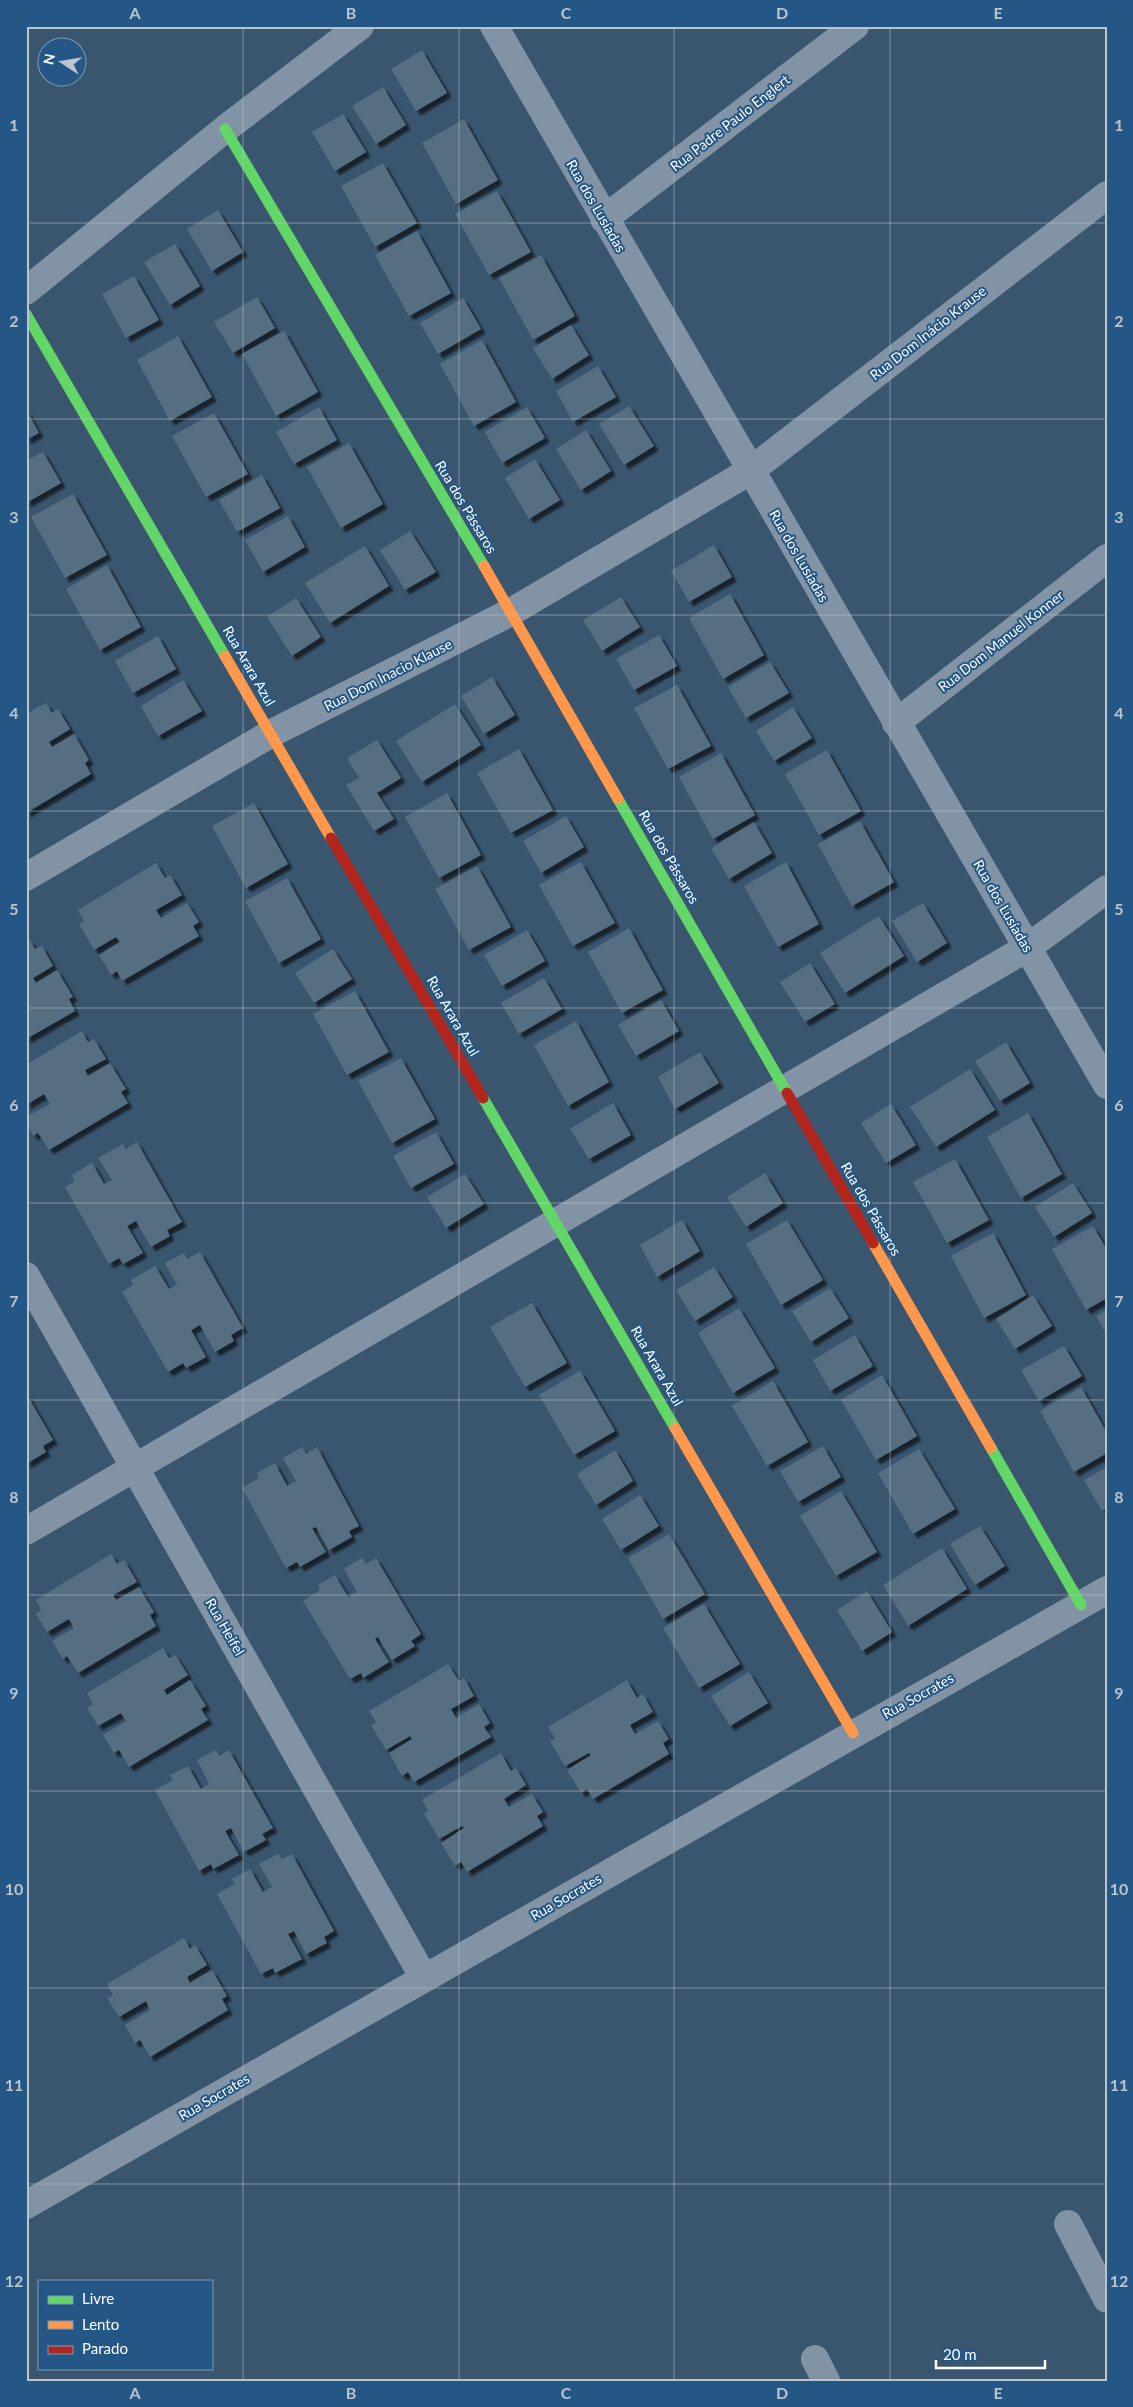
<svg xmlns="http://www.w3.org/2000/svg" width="1133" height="2407" viewBox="0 0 1133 2407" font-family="Lato,sans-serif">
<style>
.building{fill:#576e81;filter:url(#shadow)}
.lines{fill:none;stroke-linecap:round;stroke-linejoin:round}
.street{stroke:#8193a5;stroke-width:28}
.fast{stroke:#63d668;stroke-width:11}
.slow{stroke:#ff974d;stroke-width:11}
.jam{stroke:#b3261e;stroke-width:11}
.grid{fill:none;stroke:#bac4cd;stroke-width:1;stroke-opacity:0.55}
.labels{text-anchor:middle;stroke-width:4;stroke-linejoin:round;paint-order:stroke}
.street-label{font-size:14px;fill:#fff;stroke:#245785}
.neatline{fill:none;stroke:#bac4cd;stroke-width:2}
.grid-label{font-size:16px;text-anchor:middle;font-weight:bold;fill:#bac4cd}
</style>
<defs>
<filter id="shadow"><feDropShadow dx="4.5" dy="4.5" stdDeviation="1" flood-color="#0009"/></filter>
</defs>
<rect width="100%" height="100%" fill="#3a566f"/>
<path class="building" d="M422 50 447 93 416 111 391 69Z
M383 87 406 125 376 144 352 106Z
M343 114 366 152 335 171 312 132Z
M464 119 498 180 456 204 422 143Z
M383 163 417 223 375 247 341 186Z
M497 191 531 252 489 275 455 214Z
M218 210 243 252 212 271 187 229Z
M417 231 451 293 409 316 375 255Z
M175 244 200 286 170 305 144 262Z
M541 255 575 316 533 340 499 278Z
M134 276 159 320 126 338 102 294Z
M257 297 275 328 233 353 214 322Z
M463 298 481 329 438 354 420 323Z
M571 325 589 355 552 379 533 348Z
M284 331 318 392 276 416 242 354Z
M178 336 212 397 170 421 137 360Z
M482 340 516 402 474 426 440 364Z
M598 366 616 397 573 422 556 391Z
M629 406 654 446 624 465 599 424Z
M319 407 337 440 294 464 276 432Z
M527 407 545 438 502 463 485 432Z
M26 409 39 433 26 440Z
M214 413 248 474 206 497 172 436Z
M586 430 611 471 581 490 556 449Z
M349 443 383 504 341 528 307 467Z
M43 452 61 483 26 503V461Z
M535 459 560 500 529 519 505 478Z
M262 475 280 508 237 532 219 500Z
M73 494 107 555 65 578 31 517Z
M288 516 305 547 263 572 245 540Z
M410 531 436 572 405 590 380 550Z
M714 545 732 577 689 602 671 571Z
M365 546 389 586 330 623 305 583Z
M107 565 141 627 100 650 66 589Z
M730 594 764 655 723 679 689 618Z
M621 597 640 627 602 651 583 620Z
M296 598 321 637 292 656 267 617Z
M659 635 677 666 634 690 616 659Z
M158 636 176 669 133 693 115 661Z
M770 662 789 693 746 718 728 687Z
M492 677 515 715 484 734 461 696Z
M183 680 202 711 158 736 141 706Z
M677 685 711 746 668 769 634 708Z
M46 703 52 713 58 709 70 729 49 742 52 747 74 734 89 760 85 763 91 774 26 813V714Z
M455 704 481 745 422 782 396 741Z
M793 707 812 738 774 761 756 731Z
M377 740 401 778 377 793 394 819 374 831 346 785 359 778 347 758Z
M519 749 553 810 511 833 477 773Z
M827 750 861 811 819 835 785 774Z
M721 753 755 815 713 839 679 777Z
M447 793 481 855 439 878 405 817Z
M254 803 288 864 246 888 212 826Z
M566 816 584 847 541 873 523 841Z
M860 821 894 882 852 906 818 844Z
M754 822 772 853 729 879 711 848Z
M581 862 615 923 573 946 539 885Z
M786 862 819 924 778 947 744 886Z
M156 863 165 878 170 875 182 895 156 910 161 918 187 903 199 922 193 926 199 936 122 981 117 971 111 975 99 955 120 942 116 937 94 950 79 924 84 921 78 910Z
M477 866 511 927 469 950 435 889Z
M287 878 321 939 279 963 245 901Z
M923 903 947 943 917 962 892 921Z
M879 916 904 956 845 993 820 953Z
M629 928 663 990 622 1013 588 952Z
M527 930 545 961 502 986 484 955Z
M29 939 35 949 42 946 53 966 33 978 36 983 57 970 73 997 69 999 75 1011 26 1039V941Z
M333 949 352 979 314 1003 295 973Z
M810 963 835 1004 805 1022 780 982Z
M544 978 562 1009 519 1034 501 1003Z
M355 991 389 1052 347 1075 313 1014Z
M661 1000 679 1031 636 1056 618 1025Z
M576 1021 609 1082 568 1106 534 1045Z
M82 1031 88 1042 94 1039 106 1059 85 1070 88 1076 110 1063 126 1089 121 1092 128 1103 49 1150 38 1133 33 1136 26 1122V1117L50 1104 44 1094 26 1105V1065Z
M1006 1042 1030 1083 1000 1101 975 1061Z
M700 1052 719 1083 675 1109 658 1077Z
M401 1058 435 1119 392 1143 358 1081Z
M970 1069 995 1110 936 1147 910 1107Z
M613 1103 631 1135 589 1159 570 1129Z
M891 1104 916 1145 886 1163 861 1123Z
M1028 1113 1062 1174 1021 1198 987 1137Z
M436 1132 454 1164 411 1188 393 1156Z
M137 1142 182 1222 167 1230 170 1236 151 1247 136 1221 127 1226 143 1253 123 1264 119 1258 109 1264 65 1187 75 1181 72 1175 92 1163 104 1184 112 1180 98 1158 123 1144 126 1149Z
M955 1159 989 1220 947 1243 913 1182Z
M765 1173 783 1203 746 1227 727 1197Z
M465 1174 484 1204 446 1228 427 1197Z
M1073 1183 1092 1213 1054 1237 1035 1207Z
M682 1220 700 1251 657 1277 640 1245Z
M787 1220 823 1280 781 1305 746 1244Z
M1093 1226 1107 1250V1298L1086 1310 1052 1249Z
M993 1233 1026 1295 984 1318 951 1256Z
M200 1252 243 1328 231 1335 234 1341 215 1352 200 1325 191 1330 206 1357 186 1368 183 1363 168 1372 122 1292 133 1285 131 1280 155 1266 169 1289 177 1285 165 1263 184 1253 187 1259Z
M714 1267 733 1297 695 1321 676 1290Z
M830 1288 849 1318 811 1342 792 1311Z
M1033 1295 1052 1326 1015 1349 996 1319Z
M532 1303 567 1363 525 1387 490 1327Z
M739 1308 775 1368 733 1393 698 1333Z
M1107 1310V1335L1096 1316Z
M855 1335 873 1366 830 1391 813 1360Z
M1064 1346 1082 1376 1039 1401 1021 1370Z
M580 1371 615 1431 574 1455 539 1395Z
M882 1375 917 1436 876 1460 841 1400Z
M773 1381 808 1442 767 1466 732 1406Z
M1081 1387 1107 1433V1453L1074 1472 1040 1411Z
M26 1393 53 1440 43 1446 46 1452 26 1464Z
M823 1446 841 1477 798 1502 780 1471Z
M302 1447 306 1454 317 1447 359 1526 349 1531 352 1537 329 1550 316 1527 312 1528 326 1552 300 1567 297 1562 286 1568 242 1488 259 1478 257 1473 275 1463 287 1486 296 1481 283 1458Z
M919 1449 955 1509 913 1534 878 1473Z
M615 1450 633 1481 596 1505 577 1474Z
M1107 1467V1508L1102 1511 1084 1480Z
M841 1491 877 1552 836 1576 800 1516Z
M640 1495 659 1526 621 1550 602 1519Z
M980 1526 1005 1566 975 1585 950 1544Z
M669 1534 705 1594 663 1619 628 1558Z
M942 1548 967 1589 908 1626 883 1585Z
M111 1554 117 1564 124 1560 137 1582 113 1595 116 1600 139 1587 154 1612 150 1615 156 1626 78 1673 67 1656 63 1659 52 1641 74 1628 69 1619 47 1632 36 1614 41 1610 36 1600Z
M362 1558 366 1564 376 1558 421 1634 411 1641 415 1646 392 1660 378 1637 375 1639 389 1662 363 1678 361 1673 350 1679 303 1601 320 1590 318 1585 335 1575 348 1597 357 1592 344 1569Z
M867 1591 892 1632 862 1651 837 1610Z
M704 1604 740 1664 699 1688 663 1628Z
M163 1648 169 1658 175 1655 188 1675 164 1690 167 1695 190 1680 206 1706 201 1709 208 1720 129 1767 119 1750 114 1753 103 1735 126 1721 121 1713 98 1726 87 1708 93 1704 87 1693Z
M448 1664 459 1681 464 1678 474 1696 451 1709 456 1718 479 1704 490 1723 484 1727 491 1737 414 1782 408 1772 402 1776 389 1753 412 1739 410 1736 386 1750 371 1725 376 1722 369 1711Z
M749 1672 768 1703 730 1726 711 1696Z
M627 1680 637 1698 643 1694 653 1712 630 1725 635 1734 658 1721 669 1739 663 1743 669 1754 593 1799 587 1789 581 1793 567 1770 591 1755 589 1753 565 1766 550 1741 555 1738 548 1727Z
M216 1750 219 1756 229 1750 273 1828 262 1834 266 1840 244 1852 231 1828 225 1831 239 1855 213 1869 211 1864 199 1871 155 1790 173 1780 170 1775 188 1766 201 1789 209 1784 197 1760Z
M501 1753 511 1771 516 1768 526 1785 504 1799 509 1807 532 1794 543 1812 537 1816 543 1826 467 1872 461 1862 455 1866 441 1843 464 1828 462 1826 439 1839 424 1814 428 1811 422 1800Z
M278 1854 282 1859 292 1854 334 1931 324 1937 327 1943 306 1954 294 1931 288 1934 302 1959 275 1973 273 1968 261 1974 217 1894 235 1884 232 1879 250 1869 263 1892 272 1887 259 1864Z
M184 1938 190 1949 195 1945 207 1965 187 1977 190 1983 212 1970 227 1996 222 1999 228 2010 150 2057 140 2040 135 2043 125 2025 150 2010 146 2001 119 2017 107 1998 113 1995 107 1984Z"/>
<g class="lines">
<path class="street" d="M494 26 1107 1085
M604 219 855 26
M26 291 225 129 360 26
M896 723 1107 558
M26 877 272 733 511 612 750 471 1107 195
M26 1276 424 1978
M26 1531 1027 948 1107 889
M26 2205 1107 1590
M1068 2224 1107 2299
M815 2359 826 2381"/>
<path class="fast" d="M225 129 484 566
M26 314 225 656
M618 799 787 1093
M483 1098 675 1428
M991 1448 1081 1605"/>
<path class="slow" d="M484 566 618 799
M225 656 331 838
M873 1243 991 1448
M675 1428 853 1733"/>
<path class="jam" d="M331 838 483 1098
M787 1093 873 1243"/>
</g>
<path class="grid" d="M243 26V2381M459 26V2381M674 26V2381M890 26V2381M26 223H1107M26 419H1107M26 615H1107M26 811H1107M26 1008H1107M26 1203H1107M26 1400H1107M26 1595H1107M26 1791H1107M26 1988H1107M26 2184H1107"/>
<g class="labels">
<g class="street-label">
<text transform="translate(730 123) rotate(-38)" y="5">Rua Padre Paulo Englert</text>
<text transform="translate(596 206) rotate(60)" y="5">Rua dos Lusíadas</text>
<text transform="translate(928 333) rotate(-38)" y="5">Rua Dom Inácio Krause</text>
<text transform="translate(466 507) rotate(59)" y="5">Rua dos Pássaros</text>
<text transform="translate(799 556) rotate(60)" y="5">Rua dos Lusíadas</text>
<text transform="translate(1001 641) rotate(-38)" y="5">Rua Dom Manuel Konner</text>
<text transform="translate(249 666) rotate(60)" y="5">Rua Arara Azul</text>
<text transform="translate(388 675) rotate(-27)" y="5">Rua Dom Inacio Klause</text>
<text transform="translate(669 857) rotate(60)" y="5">Rua dos Pássaros</text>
<text transform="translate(1003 906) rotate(60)" y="5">Rua dos Lusíadas</text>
<text transform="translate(453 1016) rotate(60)" y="5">Rua Arara Azul</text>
<text transform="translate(871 1209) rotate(60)" y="5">Rua dos Pássaros</text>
<text transform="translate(657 1366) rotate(60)" y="5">Rua Arara Azul</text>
<text transform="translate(225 1627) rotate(60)" y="5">Rua Heifel</text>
<text transform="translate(918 1696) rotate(-29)" y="5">Rua Socrates</text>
<text transform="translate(566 1897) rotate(-30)" y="5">Rua Socrates</text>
<text transform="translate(214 2097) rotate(-30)" y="5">Rua Socrates</text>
</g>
</g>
<rect width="1133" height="2407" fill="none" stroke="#245785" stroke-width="55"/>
<rect x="38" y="2280" width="175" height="90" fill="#245785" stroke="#7c9ab6"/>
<rect x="48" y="2296" width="25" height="8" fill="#63d668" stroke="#7c9ab6"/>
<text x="82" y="2304" font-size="15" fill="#ffffff">Livre</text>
<rect x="48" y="2321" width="25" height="8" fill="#ff974d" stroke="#7c9ab6"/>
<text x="82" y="2330" font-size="15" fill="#ffffff">Lento</text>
<rect x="48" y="2346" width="25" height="8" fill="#b3261e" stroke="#7c9ab6"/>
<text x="82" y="2354" font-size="15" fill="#ffffff">Parado</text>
<g transform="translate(62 62) rotate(282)"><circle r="24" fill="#245785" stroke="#7c9ab6"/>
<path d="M0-4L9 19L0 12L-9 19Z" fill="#bac4cd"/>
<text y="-8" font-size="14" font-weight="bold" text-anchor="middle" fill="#ffffff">N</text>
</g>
<path d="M936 2360v8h109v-8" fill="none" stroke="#ffffff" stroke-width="2.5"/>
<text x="943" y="2360" font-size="15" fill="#ffffff" stroke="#245785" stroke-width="4" paint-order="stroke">20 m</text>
<rect x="28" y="28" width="1078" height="2352" class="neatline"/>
<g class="grid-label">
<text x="135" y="19">A</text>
<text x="351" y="19">B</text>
<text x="566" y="19">C</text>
<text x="782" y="19">D</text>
<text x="998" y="19">E</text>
<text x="14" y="131">1</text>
<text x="1119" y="131">1</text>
<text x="14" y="327">2</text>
<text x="1119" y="327">2</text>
<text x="14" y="523">3</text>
<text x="1119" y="523">3</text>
<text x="14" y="719">4</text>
<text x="1119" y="719">4</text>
<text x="14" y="915">5</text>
<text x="1119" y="915">5</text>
<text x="14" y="1111">6</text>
<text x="1119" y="1111">6</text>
<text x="14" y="1307">7</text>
<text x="1119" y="1307">7</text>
<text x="14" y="1503">8</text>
<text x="1119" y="1503">8</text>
<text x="14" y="1699">9</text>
<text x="1119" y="1699">9</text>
<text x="14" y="1895">10</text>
<text x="1119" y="1895">10</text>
<text x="14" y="2091">11</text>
<text x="1119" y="2091">11</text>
<text x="14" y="2287">12</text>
<text x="1119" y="2287">12</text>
<text x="135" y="2399">A</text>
<text x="351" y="2399">B</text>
<text x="566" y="2399">C</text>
<text x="782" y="2399">D</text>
<text x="998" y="2399">E</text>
</g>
</svg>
